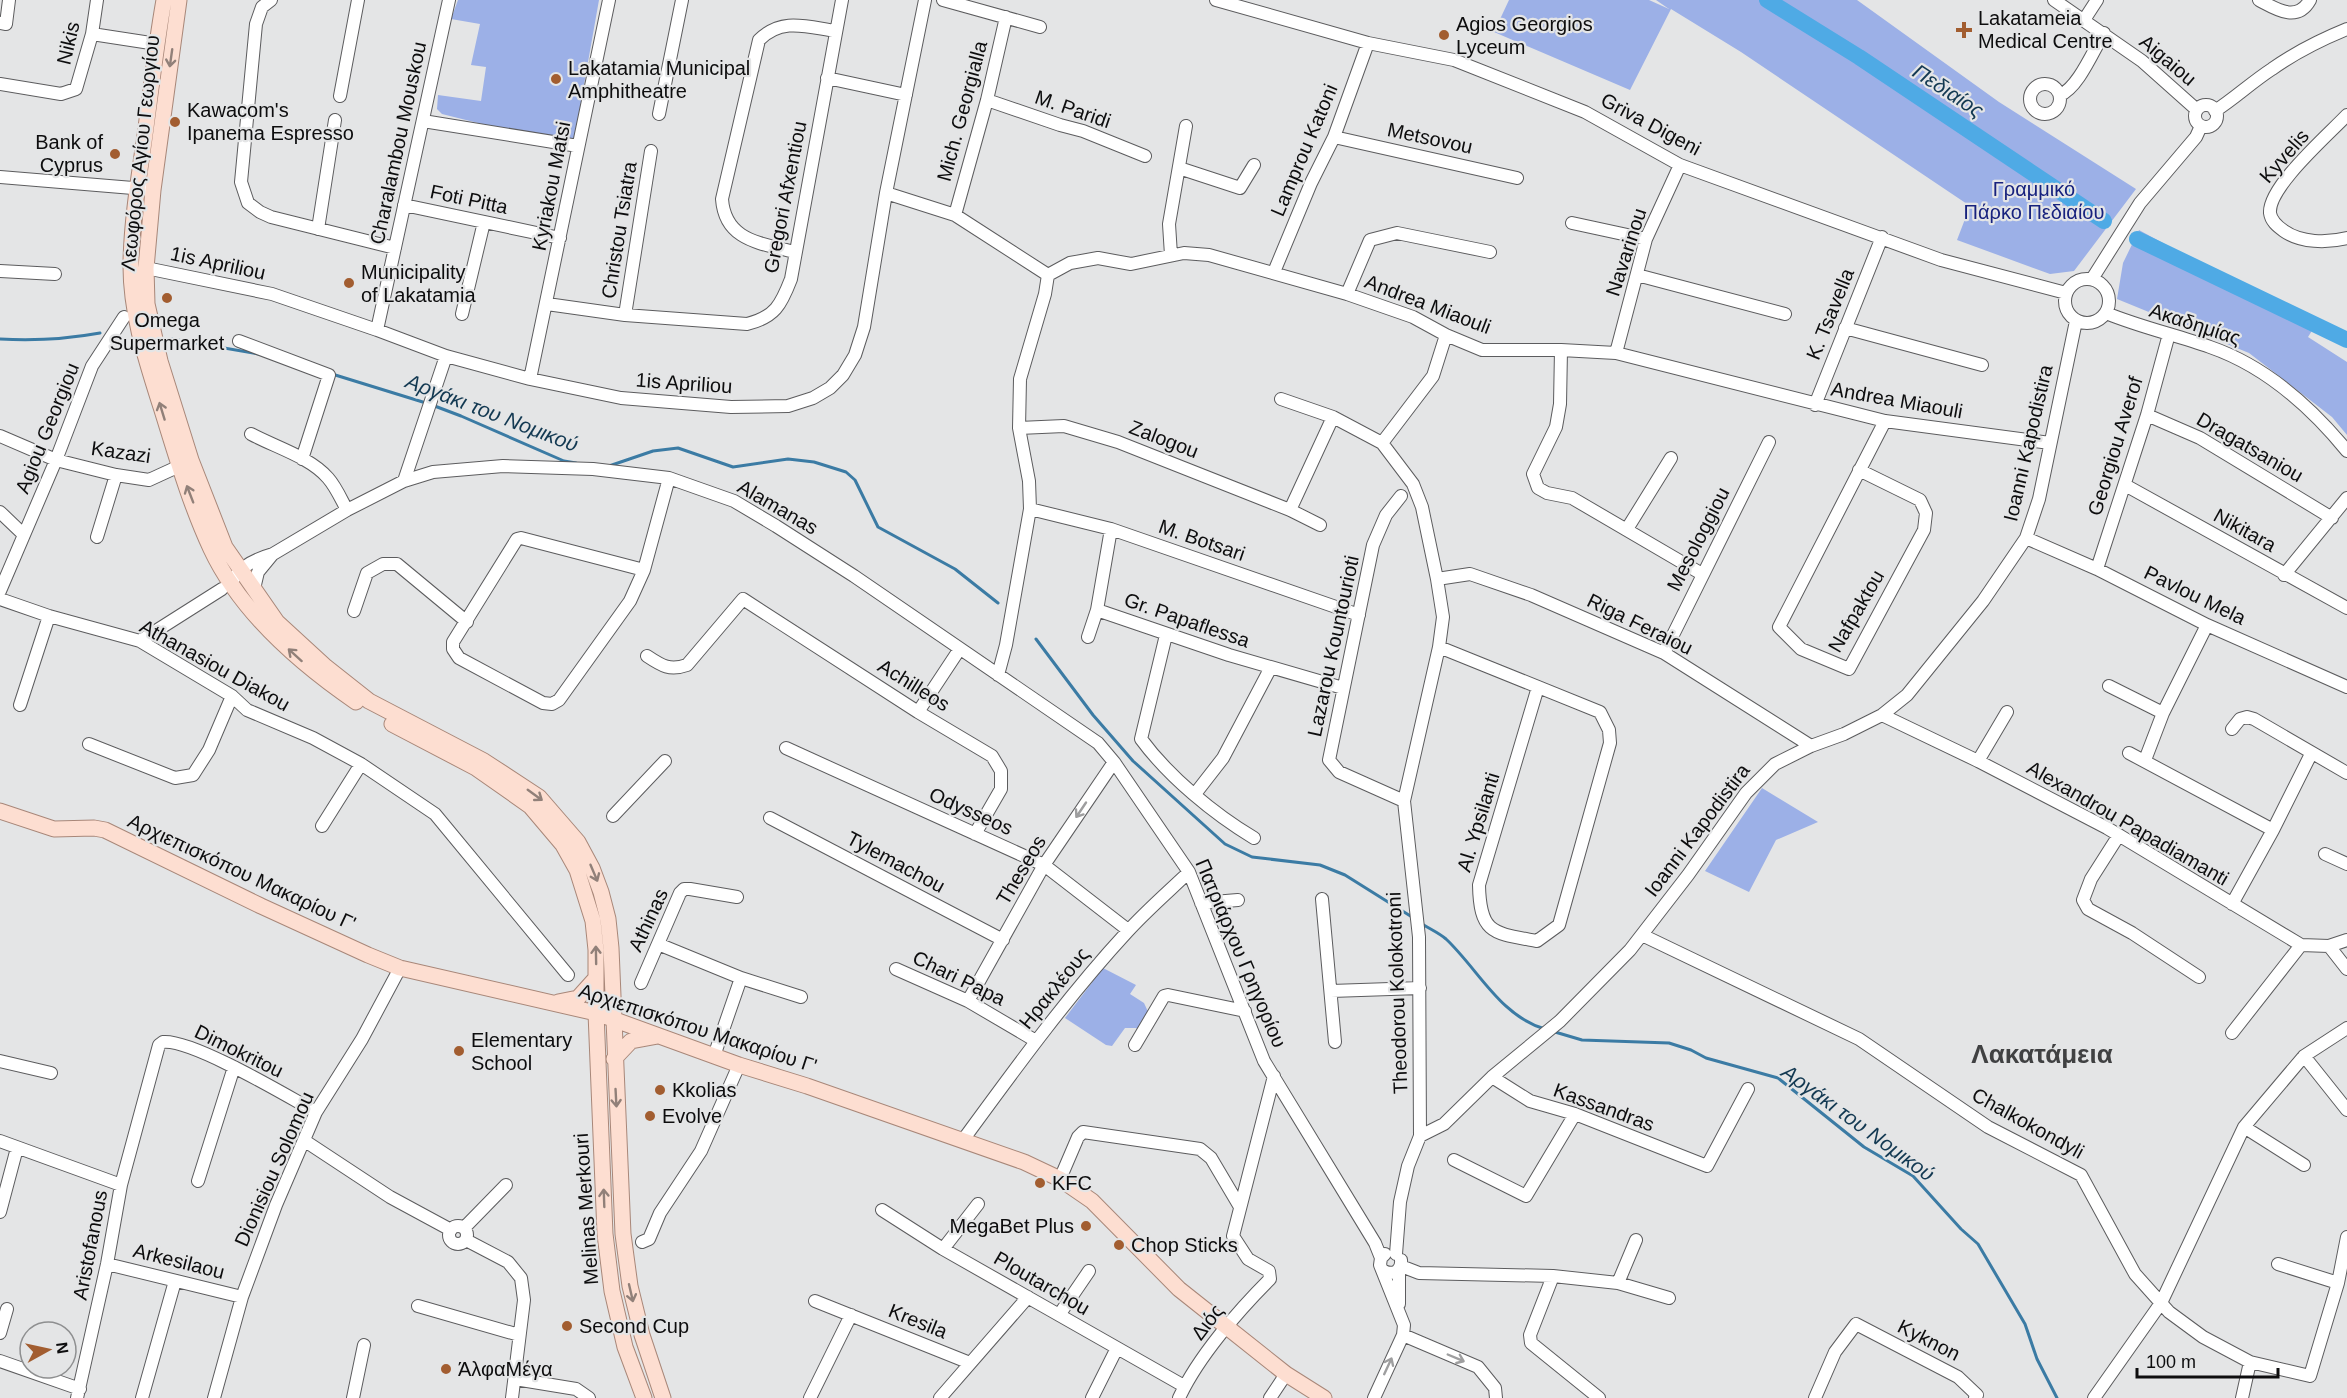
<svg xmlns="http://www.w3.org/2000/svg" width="2347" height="1398" viewBox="0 0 2347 1398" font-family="Arial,sans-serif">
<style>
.green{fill:#9cb0e7}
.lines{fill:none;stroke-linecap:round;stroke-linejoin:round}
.stream{stroke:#3b7ba4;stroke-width:3}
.river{stroke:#4faae5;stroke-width:16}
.minor-casing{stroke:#5c5c5e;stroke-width:14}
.major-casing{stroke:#a88779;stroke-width:17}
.minor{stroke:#fff;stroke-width:12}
.major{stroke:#fdded1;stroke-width:15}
.oneway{stroke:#918079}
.oneway2{stroke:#9e9e9f}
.poi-dot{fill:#a25d30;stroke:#e4e5e6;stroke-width:2}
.labels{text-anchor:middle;stroke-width:4.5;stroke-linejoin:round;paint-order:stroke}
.poi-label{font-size:20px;fill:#0d0d0e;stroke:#e4e5e6;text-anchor:start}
.street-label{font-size:20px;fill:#0d0d0e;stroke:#e4e5e6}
.park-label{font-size:20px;fill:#17227e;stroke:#e4e5e6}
.water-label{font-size:21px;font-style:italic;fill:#133952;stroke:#e4e5e6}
.district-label{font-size:26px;font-weight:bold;fill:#404142;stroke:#e4e5e6}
</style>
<rect width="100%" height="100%" fill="#e4e5e6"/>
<path class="green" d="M458 0H599L574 141 518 133 442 114 437 109 438 95 481 101 486 67 471 65 480 24 451 19Z
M1509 0H1649L1669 9 1656 0H1857L1999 102 2136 189 2074 271 2050 274 1957 240 1970 206 1741 52 1671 9 1630 90 1494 32Z
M2139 230 2315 326 2308 337 2347 362V435L2332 417 2249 353 2117 299 2123 263Z
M1762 788 1818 822 1776 840 1749 892 1705 871Z
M1103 968 1136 985 1130 994 1144 1003 1150 1016 1140 1031 1136 1028H1125L1112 1046 1106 1045 1065 1018Z"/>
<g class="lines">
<path class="stream" d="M0 339C34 341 67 339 100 333
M172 339 259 354
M332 374 426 403
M432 405 461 416 564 461 576 463
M609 466 653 451 678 448 733 467 788 459 814 462 846 472 855 480 878 527 955 569 998 603
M1036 639 1093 715 1133 761 1225 844 1252 857 1320 865 1345 875 1412 917
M1422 924C1430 929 1439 933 1446 939 1478 969 1500 1016 1545 1029
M1555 1032 1582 1040 1669 1043 1691 1050 1706 1058 1778 1078 1864 1147 1913 1176 1961 1229 1978 1244 2025 1324 2037 1359 2057 1398"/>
<path class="river" d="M1767 0 1859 57 2104 221
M2137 239 2347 340"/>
<g class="minor-casing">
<path id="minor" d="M271 0 262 7 256 24 241 182 248 203 260 212 271 217 395 248
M943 0 1040 27
M1216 0 1368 43 1454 60 1585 112 1680 165 1941 260 2066 293
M2054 0 2142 61 2197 110
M2259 0C2276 9 2297 23 2310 0
M2084 20 2097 0
M0 23 6 24 9 0
M92 34 157 44
M827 78 906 95
M2030 99a15 15 0 1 1 30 0a15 15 0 1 1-30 0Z
M0 84 61 94 76 89 92 34 97 0
M2060 95C2078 88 2093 51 2104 33
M340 96 358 0
M987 100 1060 125 1083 131 1145 156
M2195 116a11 11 0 1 1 22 0a11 11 0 1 1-22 0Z
M2215 111C2235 98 2252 82 2272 69 2296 52 2320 40 2347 29
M659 114 682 0
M2347 115C2328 135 2268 187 2270 213 2271 221 2277 226 2284 231 2301 243 2327 243 2347 238
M423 121 578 146
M1334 137 1517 178
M1179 168 1240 188 1254 165
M0 177 145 189
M886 193 955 215 1048 275
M404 205 560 238
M955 215 987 100 1006 17
M1572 223 1646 239
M318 229 335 120
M794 252C761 243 725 241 722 199L759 40C782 17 807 27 836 31
M1171 255 1169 224 1186 126
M146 268 272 294 377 330 446 356 530 379 621 398 731 407 788 406 813 398 830 388 843 375 855 355 864 327 886 193 925 0
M0 271 55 274
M1274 272 1311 183 1334 137 1368 43
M1048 275 1070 263 1098 258 1131 264 1184 253 1209 255 1347 294 1413 317 1446 335 1482 350H1561L1616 353 1885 421 2050 443
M1637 275 1785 314
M2065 301a22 22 0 1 1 44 0a22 22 0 1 1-44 0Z
M2092 279 2140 203 2196 137 2201 126
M1347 294 1370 240 1397 233 1490 252
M547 304 625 315 747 324C775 317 781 305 791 279L842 0
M2106 313C2140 327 2176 335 2210 347 2265 366 2311 407 2347 451
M462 314 484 222
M625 315 651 151
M1845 328 1982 365
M377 330 449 0
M239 341 329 375 302 459
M1561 350 1560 404 1556 427 1533 474 1538 488 1547 493 1572 498 1702 574
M1616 353 1646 239 1680 165
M530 379 609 0
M1281 399 1333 417 1382 443 1413 484 1422 507 1437 579 1443 617 1439 647 1404 801 1419 937 1420 1136 1408 1166 1400 1202 1396 1254
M1815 405 1882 237
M2147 415 2200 438 2332 518
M1019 428 1064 426 1118 442 1290 510 1320 525
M251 434C275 447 310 457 328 478 336 487 341 499 347 510
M0 436 56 460 116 475 149 480 186 463
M1382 443 1433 376 1446 335
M1859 470 1920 500 1926 513 1924 530 1849 669 1801 649 1779 627C1814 559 1849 490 1885 421
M404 481 446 356
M2125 485 2347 608
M1401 496 1386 515 1373 545 1329 760 1339 772 1404 801
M1030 509 1111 529 1359 615
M1290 510 1333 417
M0 512 24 535
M1111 529 1097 610 1229 655 1343 688
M1627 529 1671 458
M97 537 116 475
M2026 538 2097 569 2207 625 2347 687
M2097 569 2147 415 2169 334
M644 570 521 538 517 539 453 642V649L459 658 543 703 552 704 559 700 630 601 644 570 669 478
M2284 575 2347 498
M235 577C243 564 259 558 273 554L347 510 404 481 433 472 503 466 593 469 669 478 734 501 776 526 854 576 1098 743 1114 762 1189 872 1264 1061 1375 1243 1381 1258
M1437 579 1470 574 1531 595 1664 653 1811 746
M254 589 258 572 272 555
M0 591 56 460 92 366 124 317
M0 599 49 616 140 641 232 696 247 710 313 738 361 764 435 814 568 975
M354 611 367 573 383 564H397L467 622
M1166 635 1141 739C1169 777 1214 814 1254 838
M1088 637 1097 610
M140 641 222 589
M1439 647 1600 712 1609 730 1610 743 1559 925 1537 941C1493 933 1480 934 1479 885L1538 687
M1664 653 1769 442
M647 656C662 666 670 671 687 665L743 599 918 712 992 756 1001 771V789L975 834
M998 675 1006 645 1030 509 1029 481 1019 428 1020 379 1045 294 1048 275
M2109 686 2163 713
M20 705 49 616
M918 712 959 650
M1882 715 1978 761 2107 828 2301 945 2329 946 2347 969
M2232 729 2240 719 2247 717 2254 719 2347 773
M89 744 175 778 193 775 209 750 232 696
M786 748 1044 865 1128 930
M2129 753 2273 830 2311 754
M2145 760 2163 713 2207 625
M1978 761 2007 712
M1195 794 1223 758 1270 669
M613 816 665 761
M770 818 1003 940
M322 826 361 764
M2119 835 2091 879 2083 900 2088 909 2132 933 2199 977
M2325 854 2347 864
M1322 899 1335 1042
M1201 903 1238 900
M2232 904 2273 830
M1642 935 1859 1039 1988 1127 2081 1175 2135 1274 2169 1312 2203 1337 2250 1362 2310 1376 2338 1283 2347 1237
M658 944 741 978
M2329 946 2347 940
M896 969 968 1001 1036 1041
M641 983 680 893 684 889H690L737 897
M1331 991 1420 988
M968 1001 1044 865 1114 762
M2232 1033 2301 945
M1135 1045 1164 996 1168 995 1245 1011
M714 1056 741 978 801 997
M2304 1056 2347 1110
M0 1061 51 1073
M1492 1077 1530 1101 1575 1114 1707 1166 1748 1089
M2244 1127 2304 1165
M1420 1136 1444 1124 1492 1077 1560 1021 1630 950 1688 875 1746 793 1775 764 1811 746 1844 734 1882 715 1907 695 1983 601 2026 538 2039 499 2076 321
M963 1140C1015 1069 1067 997 1127 932 1146 911 1168 892 1189 872
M0 1141 121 1185
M305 1141 390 1197 451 1230
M1454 1160 1526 1196 1575 1114
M1060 1179 1078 1137 1083 1132 1200 1149 1211 1158 1240 1207
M198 1181 234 1067
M882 1210 943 1249 1184 1386
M0 1212 17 1148
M449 1235a9 9 0 1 1 18 0a9 9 0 1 1-18 0Z
M464 1228 506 1185
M466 1240 508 1262 521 1278 524 1300 512 1398
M642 1242 649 1239 660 1213 701 1151 739 1065
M943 1249 978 1204
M107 1264 242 1297
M2278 1264 2338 1283
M1401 1266 1419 1273 1553 1276 1618 1283 1669 1298
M1384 1271C1394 1276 1402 1270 1401 1260
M1553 1276 1530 1335 1531 1343 1599 1398
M1618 1283 1636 1240
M815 1301 970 1363
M1399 1304V1269
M418 1306 519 1335
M1059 1315 1089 1271
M0 1333 7 1309
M1403 1335 1478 1367 1495 1388 1496 1398
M0 1361 80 1389
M515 1379 576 1389 589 1398
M77 1398 107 1264 121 1185 159 1045 163 1042C192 1039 287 1096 316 1112
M142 1398 175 1281
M214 1398 242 1297 276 1205 316 1112 362 1039 400 968
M353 1398 364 1345
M810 1398 851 1315
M940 1398 1028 1297
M1092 1398 1117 1348
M1179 1398C1198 1357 1238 1311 1270 1279L1269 1271 1248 1259 1233 1236 1274 1076
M1270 1398 1286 1374
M1374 1398 1403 1335 1404 1325 1380 1265 1381 1258 1385 1254
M1815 1398 1835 1352 1856 1324 1958 1377 1977 1395 1975 1398
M2094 1398 2161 1303 2244 1127 2304 1056 2347 1028
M2242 1398 2250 1362"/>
</g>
<g class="major-casing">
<path id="major" d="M164 0C156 45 151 90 145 135 139 177 132 219 131 261 130 312 146 360 161 407 176 455 190 504 211 549 241 613 299 663 356 702
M179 0 153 190 146 268 147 304 160 361 191 460 225 547 277 622 326 667 369 701 484 761 539 797 578 842 592 868 601 892 608 919 611 948 623 1234 630 1286 642 1335 663 1398
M392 724 476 768 530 806 563 845 577 870 593 921 596 950V1013L605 1234 612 1291 625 1347 644 1398
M0 811 54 829 94 828 105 830 261 906 368 955 400 968 596 1013 739 1065 807 1086 1024 1162 1060 1179 1092 1201 1179 1289 1286 1374 1324 1398
M558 1002 578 998 596 978
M614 1059 631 1041 658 1036"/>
</g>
<use href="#minor" class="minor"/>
<use href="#major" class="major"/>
</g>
<defs><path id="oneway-shaft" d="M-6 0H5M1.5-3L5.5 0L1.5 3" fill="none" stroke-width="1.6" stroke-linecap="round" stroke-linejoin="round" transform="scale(1.5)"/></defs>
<g class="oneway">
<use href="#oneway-shaft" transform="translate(171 58) rotate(98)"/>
<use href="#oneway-shaft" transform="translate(162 411) rotate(-107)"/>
<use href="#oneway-shaft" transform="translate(190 494) rotate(-111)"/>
<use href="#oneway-shaft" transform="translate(295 655) rotate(-138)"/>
<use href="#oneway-shaft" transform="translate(535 795) rotate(36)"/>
<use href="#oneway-shaft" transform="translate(594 873) rotate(67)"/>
<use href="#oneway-shaft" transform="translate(596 955) rotate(-91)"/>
<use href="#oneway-shaft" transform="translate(616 1098) rotate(87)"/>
<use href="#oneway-shaft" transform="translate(604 1198) rotate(-92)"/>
<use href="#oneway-shaft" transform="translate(631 1293) rotate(77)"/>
</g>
<g class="oneway2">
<use href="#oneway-shaft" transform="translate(1081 810) rotate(124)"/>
<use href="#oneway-shaft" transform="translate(1456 1358) rotate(23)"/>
<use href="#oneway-shaft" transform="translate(1388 1366) rotate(-65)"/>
</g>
<g class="poi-dot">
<path d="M1961 21h6v6h6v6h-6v6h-6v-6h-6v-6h6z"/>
<circle cx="1444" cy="35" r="6"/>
<circle cx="556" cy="79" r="6"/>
<circle cx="175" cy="122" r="6"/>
<circle cx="115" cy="154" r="6"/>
<circle cx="349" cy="283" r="6"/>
<circle cx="167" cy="298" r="6"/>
<circle cx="459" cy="1051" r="6"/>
<circle cx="660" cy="1090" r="6"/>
<circle cx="650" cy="1116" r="6"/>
<circle cx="1040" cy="1183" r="6"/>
<circle cx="1086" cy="1226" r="6"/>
<circle cx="1119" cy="1245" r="6"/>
<circle cx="567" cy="1326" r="6"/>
<circle cx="446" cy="1369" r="6"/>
</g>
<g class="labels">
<g class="poi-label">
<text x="1978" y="25">Lakatameia<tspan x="1978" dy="23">Medical Centre</tspan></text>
<text x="1456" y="31">Agios Georgios<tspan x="1456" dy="23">Lyceum</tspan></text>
<text x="568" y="75">Lakatamia Municipal<tspan x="568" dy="23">Amphitheatre</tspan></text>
<text x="187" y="117">Kawacom's<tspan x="187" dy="23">Ipanema Espresso</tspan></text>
<text x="103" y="149" text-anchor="end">Bank of<tspan x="103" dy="23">Cyprus</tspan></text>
<text x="361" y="279">Municipality<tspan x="361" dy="23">of Lakatamia</tspan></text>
<text x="167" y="327" text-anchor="middle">Omega<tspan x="167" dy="23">Supermarket</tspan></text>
<text x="471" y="1047">Elementary<tspan x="471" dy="23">School</tspan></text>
<text x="672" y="1097">Kkolias</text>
<text x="662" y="1123">Evolve</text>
<text x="1052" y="1190">KFC</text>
<text x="1074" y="1233" text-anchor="end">MegaBet Plus</text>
<text x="1131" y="1252">Chop Sticks</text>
<text x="579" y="1333">Second Cup</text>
<text x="458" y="1376">ΆλφαΜέγα</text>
</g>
<g class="street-label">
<text transform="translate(68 43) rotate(-77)" y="7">Nikis</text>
<text transform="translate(2168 60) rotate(40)" y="7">Aigaiou</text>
<text transform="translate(1073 109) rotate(19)" y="7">M. Paridi</text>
<text transform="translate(962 111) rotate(-75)" y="7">Mich. Georgialla</text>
<text transform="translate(1651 124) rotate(28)" y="7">Griva Digeni</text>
<text transform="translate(1430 138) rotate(12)" y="7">Metsovou</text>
<text transform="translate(398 143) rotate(-78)" y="7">Charalambou Mouskou</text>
<text transform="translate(1304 150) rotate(-67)" y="7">Lamprou Katoni</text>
<text transform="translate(140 153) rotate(-84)" y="7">Λεωφόρος Αγίου Γεωργίου</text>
<text transform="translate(2284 156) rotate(-49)" y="7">Kyvelis</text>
<text transform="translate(551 186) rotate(-79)" y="7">Kyriakou Matsi</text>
<text transform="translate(785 197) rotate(-79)" y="7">Gregori Afxentiou</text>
<text transform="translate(469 199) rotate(12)" y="7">Foti Pitta</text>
<text transform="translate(619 230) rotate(-81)" y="7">Christou Tsiatra</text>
<text transform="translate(1626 252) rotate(-72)" y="7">Navarinou</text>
<text transform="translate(218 263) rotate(12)" y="7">1is Apriliou</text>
<text transform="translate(1428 304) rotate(21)" y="7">Andrea Miaouli</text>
<text transform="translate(1830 314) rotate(-68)" y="7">K. Tsavella</text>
<text transform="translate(2195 324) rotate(18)" y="7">Ακαδημίας</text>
<text transform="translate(684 383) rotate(4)" y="7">1is Apriliou</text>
<text transform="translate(1897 400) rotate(10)" y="7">Andrea Miaouli</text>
<text transform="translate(47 428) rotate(-68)" y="7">Agiou Georgiou</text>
<text transform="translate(1164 439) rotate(21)" y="7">Zalogou</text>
<text transform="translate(2028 443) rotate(-77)" y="7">Ioanni Kapodistira</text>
<text transform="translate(2115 446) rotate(-73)" y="7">Georgiou Averof</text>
<text transform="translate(2250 447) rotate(30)" y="7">Dragatsaniou</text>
<text transform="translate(121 452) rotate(8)" y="7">Kazazi</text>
<text transform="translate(778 507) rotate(30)" y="7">Alamanas</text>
<text transform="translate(2245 530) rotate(29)" y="7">Nikitara</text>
<text transform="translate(1698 539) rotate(-63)" y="7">Mesologgiou</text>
<text transform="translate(1202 540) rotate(19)" y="7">M. Botsari</text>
<text transform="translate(2195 595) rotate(26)" y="7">Pavlou Mela</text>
<text transform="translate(1856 611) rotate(-60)" y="7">Nafpaktou</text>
<text transform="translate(1187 620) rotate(19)" y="7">Gr. Papaflessa</text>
<text transform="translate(1640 624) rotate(26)" y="7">Riga Feraiou</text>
<text transform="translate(1333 646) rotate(-78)" y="7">Lazarou Kountourioti</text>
<text transform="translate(215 665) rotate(29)" y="7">Athanasiou Diakou</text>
<text transform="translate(914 685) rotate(32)" y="7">Achilleos</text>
<text transform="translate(971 811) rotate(24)" y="7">Odysseos</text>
<text transform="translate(1478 822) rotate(-73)" y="7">Al. Ypsilanti</text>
<text transform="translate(2128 823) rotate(30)" y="7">Alexandrou Papadiamanti</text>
<text transform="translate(1697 830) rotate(-53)" y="7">Ioanni Kapodistira</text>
<text transform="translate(896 862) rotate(28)" y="7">Tylemachou</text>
<text transform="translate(1021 870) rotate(-59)" y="7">Theseos</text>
<text transform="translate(242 872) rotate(25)" y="7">Αρχιεπισκόπου Μακαρίου Γ'</text>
<text transform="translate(648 920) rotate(-65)" y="7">Athinas</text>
<text transform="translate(1241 953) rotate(67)" y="7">Πατριάρχου Γρηγορίου</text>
<text transform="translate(959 978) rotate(26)" y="7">Chari Papa</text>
<text transform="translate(1054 988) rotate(-51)" y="7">Ηρακλέους</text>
<text transform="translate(1397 993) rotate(-92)" y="7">Theodorou Kolokotroni</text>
<text transform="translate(698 1028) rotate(18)" y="7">Αρχιεπισκόπου Μακαρίου Γ'</text>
<text transform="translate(239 1051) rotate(26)" y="7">Dimokritou</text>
<text transform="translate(1604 1107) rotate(20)" y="7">Kassandras</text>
<text transform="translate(2028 1123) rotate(29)" y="7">Chalkokondyli</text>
<text transform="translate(274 1169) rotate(-66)" y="7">Dionisiou Solomou</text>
<text transform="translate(586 1209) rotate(-94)" y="7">Melinas Merkouri</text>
<text transform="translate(90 1245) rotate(-79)" y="7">Aristofanous</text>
<text transform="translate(179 1261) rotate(14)" y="7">Arkesilaou</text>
<text transform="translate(1042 1283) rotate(30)" y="7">Ploutarchou</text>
<text transform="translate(918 1321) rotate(22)" y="7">Kresila</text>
<text transform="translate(1207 1322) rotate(-53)" y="7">Διός</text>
<text transform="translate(1929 1340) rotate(27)" y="7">Kyknon</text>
</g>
<g class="park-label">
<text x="2034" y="196">Γραμμικό<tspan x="2034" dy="23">Πάρκο Πεδιαίου</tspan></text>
</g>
<g class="water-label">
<text transform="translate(1948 91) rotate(33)" y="7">Πεδιαίος</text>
<text transform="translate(492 413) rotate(21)" y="7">Αργάκι του Νομικού</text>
<text transform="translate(1858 1123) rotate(36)" y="7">Αργάκι του Νομικού</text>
</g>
<g class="district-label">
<text x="2042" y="1063">Λακατάμεια</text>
</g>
</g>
<g transform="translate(48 1350) rotate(82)"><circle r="28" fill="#e4e5e6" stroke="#8e8f90" stroke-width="1.5"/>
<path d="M0-4.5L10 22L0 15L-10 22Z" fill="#a25d30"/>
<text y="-9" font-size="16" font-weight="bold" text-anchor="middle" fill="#0d0d0e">N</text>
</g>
<path d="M2137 1368v9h141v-9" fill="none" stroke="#0d0d0e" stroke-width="3"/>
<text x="2146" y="1368" font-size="18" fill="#0d0d0e" stroke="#e4e5e6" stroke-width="4.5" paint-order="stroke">100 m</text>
</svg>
